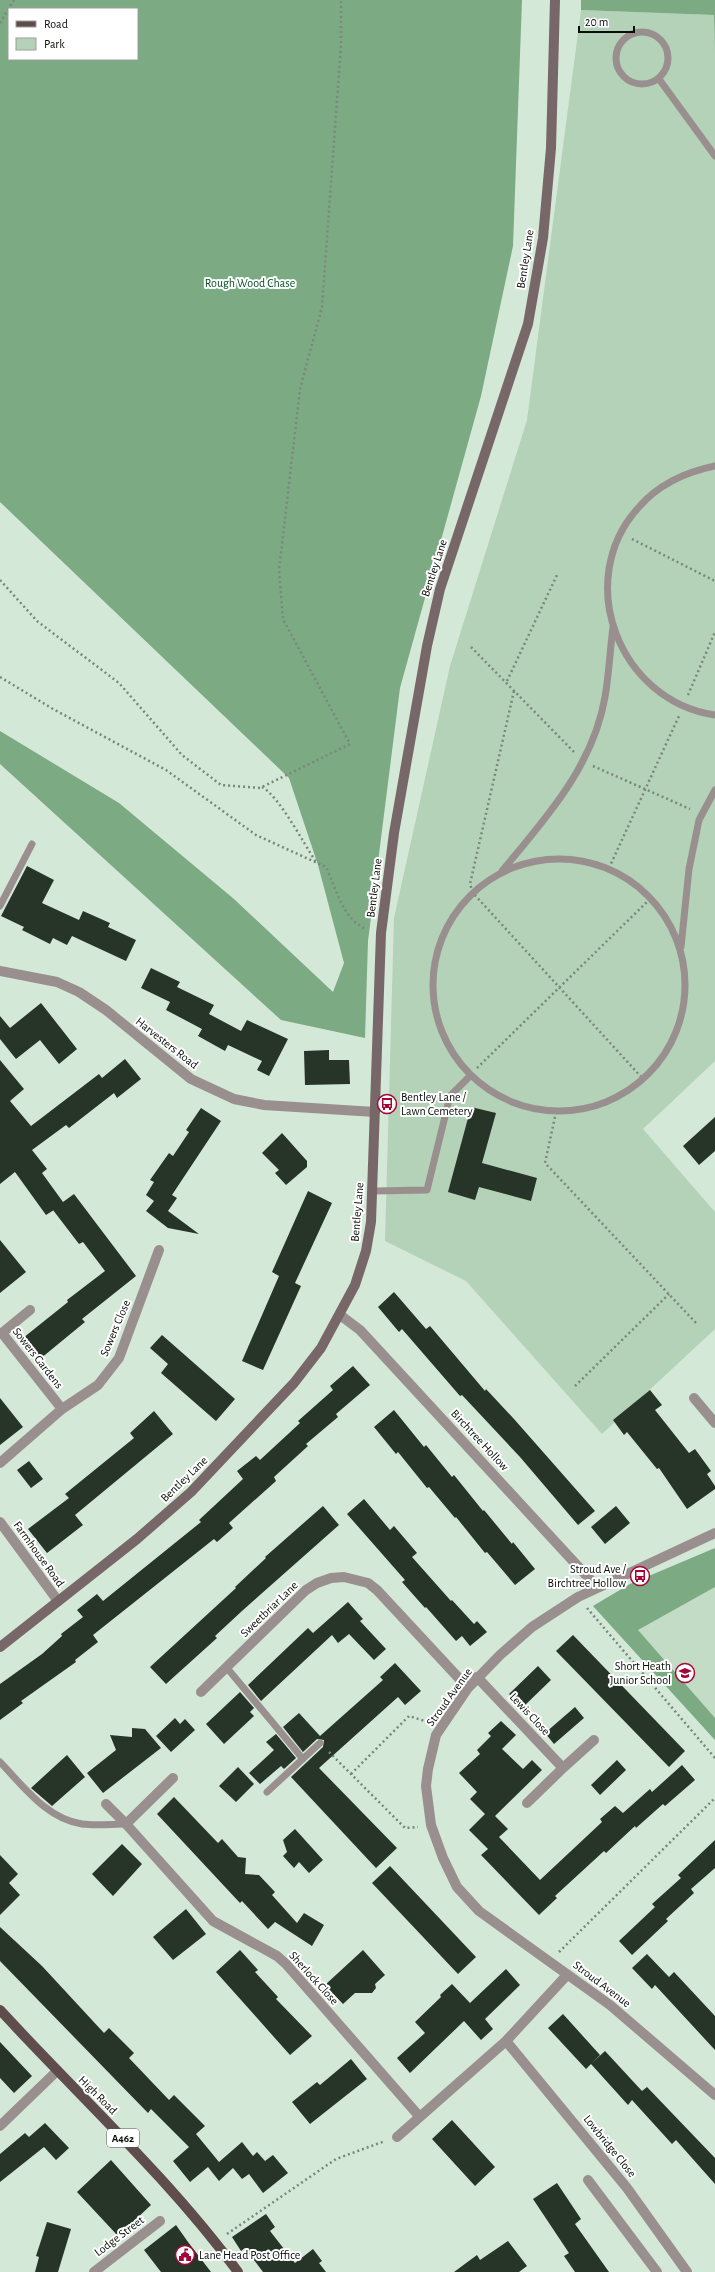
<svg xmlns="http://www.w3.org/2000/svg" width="715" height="2272" viewBox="0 0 715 2272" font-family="'Alegreya Sans',sans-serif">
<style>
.built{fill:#c3dcc6}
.green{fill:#b3d2b7}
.forest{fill:#7baa83;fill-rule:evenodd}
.building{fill:#263528}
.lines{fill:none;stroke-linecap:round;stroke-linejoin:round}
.path{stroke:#7a877c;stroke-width:2.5;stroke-dasharray:2 3;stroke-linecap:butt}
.lane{stroke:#9a8f8f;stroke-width:7}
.street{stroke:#9a8f8f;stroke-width:10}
.secondary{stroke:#786768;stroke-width:10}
.primary{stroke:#5f4c4d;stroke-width:10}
.labels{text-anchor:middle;stroke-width:4;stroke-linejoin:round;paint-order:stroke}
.shield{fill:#fff;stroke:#515652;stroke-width:1}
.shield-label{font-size:11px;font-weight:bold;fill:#070d08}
.street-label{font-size:12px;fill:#070d08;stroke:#fff}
.park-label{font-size:12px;fill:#035121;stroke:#fff}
.poi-label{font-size:12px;fill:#070d08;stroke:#fff;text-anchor:start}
</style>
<rect width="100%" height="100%" fill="#d4e8d7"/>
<path class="built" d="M715 1548V1740L593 1606 630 1584Z"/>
<path class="green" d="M581 10 714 15 715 53V1061L643 1129 715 1212V1329L602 1434 466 1281 385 1241 394 918 450 666 527 420Z"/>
<path class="forest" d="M0 0H522L513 246 481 396 400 688 368 941 365 1038 281 1020 0 764V731L119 803 234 899 333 992 344 963 318 865 289 778 0 502ZM9 9H137V59H9Z
M581 0H715V53L714 15 581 10Z
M715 1548V1587L638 1630 715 1718V1740L593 1606 630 1584Z"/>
<path class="building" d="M27 866 54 880 42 903 79 920 83 911 110 923 108 927 136 940 126 961 72 936 67 945 53 938 50 944 22 930 24 927 1 916Z
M151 968 180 982 177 987 214 1005 209 1014 241 1031 247 1020 288 1039 269 1076 257 1070 262 1061 228 1045 225 1051 198 1036 202 1029 166 1010 170 1002 141 988Z
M41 1003 77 1049 59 1064 40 1040 16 1059 0 1039V1016L10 1028Z
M329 1050V1060H349L350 1084 305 1085 304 1051Z
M125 1059 141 1079 117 1098 114 1093 69 1128 66 1125 32 1150 47 1169 42 1173 63 1202 74 1194 136 1276 82 1319 85 1322 40 1359 23 1338 68 1302 67 1300 105 1271 83 1242 79 1244 53 1210 57 1208 46 1215 15 1172 0 1184V1060L24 1089 10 1101 31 1126 99 1074 102 1078Z
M471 1107 496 1113 482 1163 537 1178 531 1201 479 1187 475 1200 448 1192Z
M201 1108 221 1121 172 1195 177 1198 168 1211 199 1234 168 1228 146 1211 154 1201 146 1195 154 1182 150 1180 169 1153 173 1156 189 1132 186 1130Z
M715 1117V1151L699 1165 683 1146Z
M282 1133 307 1161V1167L286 1185 275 1173 279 1170 262 1153Z
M308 1191 332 1203 295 1283 301 1286 263 1370 242 1361 279 1276 272 1272Z
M0 1240 26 1272 0 1293Z
M394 1292 426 1329 430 1326 485 1391 486 1389 514 1419 595 1511 578 1525 520 1457 462 1395 460 1396 402 1329 399 1332 378 1307Z
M162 1335 235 1399 216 1421 161 1373 168 1364 150 1348Z
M353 1366 370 1385 336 1414 338 1417 306 1444 308 1446 274 1477 276 1481 229 1523 233 1528 217 1542 214 1539 93 1635 98 1642 75 1660 76 1662 21 1701 23 1703 0 1720V1684L42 1654 62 1636 61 1634 83 1617 77 1610 97 1594 103 1601 201 1522 199 1520 243 1479 237 1471 256 1456 260 1460 300 1423 298 1421 333 1390 330 1386Z
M650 1390 662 1405 655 1410 689 1453 695 1449 711 1471 707 1474 715 1486V1489L687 1509 659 1468 657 1469 627 1432 624 1435 613 1420Z
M0 1398 23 1427 0 1445Z
M394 1410 424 1447 426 1445 452 1477 454 1475 483 1511 484 1510 512 1544 513 1542 535 1569 515 1585 487 1552 485 1553 456 1517 455 1518 429 1487 427 1488 398 1452 396 1454 374 1427Z
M154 1411 173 1434 75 1515 83 1525 47 1553 28 1529 69 1498 65 1494 134 1438 130 1433Z
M29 1461 43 1479 31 1488 17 1470Z
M364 1499 390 1530 394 1526 417 1553 412 1557 451 1601 452 1600 474 1624 477 1621 487 1632 470 1646 462 1636 456 1641 426 1607 425 1608 402 1582 405 1580 347 1514Z
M323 1506 339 1525 242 1611 215 1636 217 1638 166 1684 150 1667 236 1588 235 1587 266 1558 265 1557Z
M616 1506 630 1523 605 1544 591 1527Z
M348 1602 363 1619 360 1621 386 1649 374 1660 349 1634 338 1643 332 1635 261 1701 248 1685 308 1628 313 1633Z
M573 1635 685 1751 669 1767 556 1651Z
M395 1663 421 1691 405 1705 398 1697 319 1768 397 1848 376 1868 291 1777 323 1747 324 1740 317 1739 303 1752 283 1727 299 1713 320 1736 383 1680 380 1677Z
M538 1666 551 1680 522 1708 509 1694Z
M240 1692 254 1708 250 1712 254 1716 224 1744 206 1724Z
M575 1707 584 1718 554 1744 545 1733Z
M175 1718 180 1724 185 1719 195 1730 171 1752 156 1736Z
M501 1721 516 1735 502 1749 523 1769 532 1760 542 1770 495 1816 508 1829 499 1837 540 1880 602 1822 600 1819 615 1806 623 1813 650 1789 652 1792 682 1765 695 1780 665 1806 663 1804 636 1828 635 1826 606 1853 604 1851 555 1896 557 1898 539 1915 481 1855 488 1849 469 1830 485 1814 470 1799 477 1792 459 1773 480 1754 477 1750 491 1736 488 1733Z
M132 1728 145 1729 161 1748 103 1793 87 1773 116 1750 110 1735 132 1737Z
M276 1734 296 1758 284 1769 281 1766 260 1784 249 1773 274 1750 266 1742Z
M67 1755 85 1777 52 1806 31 1788Z
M617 1760 626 1770 600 1795 591 1785Z
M238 1767 254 1784 236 1802 219 1786Z
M174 1797 218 1843 222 1839 238 1857 246 1858 245 1874 259 1875 275 1892 272 1895 297 1923 304 1913 324 1925 312 1946 275 1922 268 1929 242 1901 240 1903 157 1814Z
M295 1829 323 1860 309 1873 299 1862 294 1868 283 1856 287 1852 283 1840Z
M715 1840V1868L691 1889 694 1893 666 1919 668 1921 632 1955 619 1941 655 1907 652 1904 681 1878 678 1875Z
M122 1844 142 1864 113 1896 92 1874Z
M0 1855 18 1874 9 1883 20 1895 0 1915Z
M390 1866 476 1957 458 1974 372 1883Z
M186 1909 206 1934 173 1960 153 1937Z
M0 1927 42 1966 104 2033 109 2028 134 2053 129 2058 169 2100 174 2095 205 2126 196 2134 219 2162 242 2142 253 2156 257 2152 265 2161 273 2155 288 2173 263 2193 249 2174 242 2179 233 2168 219 2181 208 2167 190 2182 173 2161 189 2147 151 2109 148 2113 0 1961Z
M240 1950 258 1970 255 1972 278 1997 276 1999 312 2036 290 2055 216 1972Z
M363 1950 385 1975 375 1984 376 1988 372 1993H355L343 2004 325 1985Z
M647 1954 669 1977 674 1972 715 2016V2050L655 1985 652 1989 632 1968Z
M506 1969 520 1985 485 2019 493 2029 481 2040 464 2021 410 2073 397 2058 425 2033 415 2022 441 1997 440 1995 452 1984 470 2003Z
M563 2014 600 2055 586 2069 548 2028Z
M0 2042 32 2076 14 2093 0 2078Z
M605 2051 642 2091 647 2087 715 2158V2184L676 2140 672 2144 632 2100 628 2105 591 2064Z
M351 2059 367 2079 310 2124 292 2102 317 2082 320 2085Z
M452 2120 495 2167 475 2186 432 2139Z
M45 2123 69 2148 56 2160 44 2147 0 2182V2154L25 2133 29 2137Z
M111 2160 151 2205 118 2236 77 2192Z
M557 2183 581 2219 575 2224 609 2272H575L564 2256 569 2253 533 2199Z
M266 2214 275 2227 270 2231 295 2263 313 2249 322 2261 319 2263 326 2272H263L245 2248 241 2251 232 2237Z
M47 2222 71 2229 58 2272H35L39 2257 36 2256Z
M176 2225 188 2242 211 2272H161L144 2250Z
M508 2241 527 2266 519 2272H454L477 2255 480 2260Z"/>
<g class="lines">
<path class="path" d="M0 23 14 0
M632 539 715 581
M0 580 37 621 119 683 182 755 221 785 260 788 350 744 283 619 279 570 300 389 322 307 341 45V0
M471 647 574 752
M0 677 53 709 166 770 256 835 326 867C336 888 343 921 367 929
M507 681 557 575
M514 691 470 884 473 893 644 1080
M688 695 715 632
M593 766 690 809
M262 787C279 796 304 844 316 862
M609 868 679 716
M477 1068 652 897
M556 1112 545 1163 697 1324
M575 1386 669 1294
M587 1608 715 1758
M329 1752 405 1828 418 1827
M351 1774 409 1716 428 1722
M559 1952 715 1798
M227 2234 336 2159 385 2141"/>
<path class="lane" d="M616 58a26 26 0 1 1 52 0a26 26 0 1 1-52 0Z
M659 79 715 156
M715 466C686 472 659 484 639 507 572 580 619 701 715 715
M433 985a126 126 0 1 1 252 0a126 126 0 1 1-252 0Z
M502 871C545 819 593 767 605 697 609 674 610 650 613 627
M0 906 32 844
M681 947 689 869 699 820 715 790
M373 1191 427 1190 450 1096 470 1076
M227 1668 303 1759
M0 1762C23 1786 47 1819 82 1824 96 1826 112 1824 126 1824
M267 1792 320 1743"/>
<path class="street" d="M0 971 57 982 79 992 106 1010 191 1079 234 1099 264 1105 375 1112
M30 1310 2 1333 62 1409
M340 1315 360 1330 597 1587
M694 1398 715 1423
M0 1463 62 1409 98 1385 119 1358 159 1250
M0 1522 58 1601
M715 1533 578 1597 532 1627 500 1655 468 1688 436 1735 428 1769 426 1786 431 1825 443 1858 457 1887 479 1911 610 2005 715 2095
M477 1677 563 1768 527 1803
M201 1692 306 1590 317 1583 331 1578 344 1577 368 1583 377 1590 468 1688
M563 1768 594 1740
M106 1804 126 1824 213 1921 277 1956 286 1964 419 2116
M126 1824 173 1778
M506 2041 627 2188 687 2272
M0 2126 57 2071
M397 2137 506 2041 567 1975
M588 2180 657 2272
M94 2272 160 2221"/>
<path class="secondary" d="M0 1647 137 1539 191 1492 294 1383 321 1348 355 1285 366 1251 371 1222 381 933 394 833 427 646 440 589 528 324 543 238 551 148 555 0"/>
<path class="primary" d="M0 2010C80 2097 168 2177 238 2272"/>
</g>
<defs>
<g id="bus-ring" transform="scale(1)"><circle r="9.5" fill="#fff" stroke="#a40736" stroke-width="1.5"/><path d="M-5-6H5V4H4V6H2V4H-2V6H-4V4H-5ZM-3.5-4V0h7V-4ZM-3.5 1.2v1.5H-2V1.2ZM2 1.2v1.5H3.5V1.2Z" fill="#a40736"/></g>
<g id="school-ring" transform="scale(1)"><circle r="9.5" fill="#fff" stroke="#a40736" stroke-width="1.5"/><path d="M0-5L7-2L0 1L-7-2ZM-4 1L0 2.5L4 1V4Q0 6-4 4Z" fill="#a40736"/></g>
<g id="civic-ring" transform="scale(1)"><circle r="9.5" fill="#fff" stroke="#a40736" stroke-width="1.5"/><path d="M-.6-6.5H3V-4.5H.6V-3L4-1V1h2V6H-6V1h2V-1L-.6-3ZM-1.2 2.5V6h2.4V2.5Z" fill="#a40736"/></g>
</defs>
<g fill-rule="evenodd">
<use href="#bus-ring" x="387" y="1104"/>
<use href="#bus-ring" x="640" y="1576"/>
<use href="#school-ring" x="685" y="1673"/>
<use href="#civic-ring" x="185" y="2255"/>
</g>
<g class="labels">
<rect class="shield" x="107" y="2129" width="32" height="18" rx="3"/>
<g class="shield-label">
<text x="123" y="2142">A462</text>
</g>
<g class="street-label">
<text transform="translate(525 259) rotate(-81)" y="4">Bentley Lane</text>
<text transform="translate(434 568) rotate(-72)" y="4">Bentley Lane</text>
<text transform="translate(374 888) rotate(-83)" y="4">Bentley Lane</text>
<text transform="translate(167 1043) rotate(38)" y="4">Harvesters Road</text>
<text transform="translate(357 1212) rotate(-85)" y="4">Bentley Lane</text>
<text transform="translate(115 1328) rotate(-67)" y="4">Sowers Close</text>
<text transform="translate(38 1358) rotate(52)" y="4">Sowers Gardens</text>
<text transform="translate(480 1440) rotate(47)" y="4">Birchtree Hollow</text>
<text transform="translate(184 1479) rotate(-44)" y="4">Bentley Lane</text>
<text transform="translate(39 1554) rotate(54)" y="4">Farmhouse Road</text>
<text transform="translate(269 1609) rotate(-44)" y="4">Sweetbriar Lane</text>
<text transform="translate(449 1697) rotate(-54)" y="4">Stroud Avenue</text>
<text transform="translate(530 1714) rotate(47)" y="4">Lewis Close</text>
<text transform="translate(314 1978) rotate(48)" y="4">Sherlock Close</text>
<text transform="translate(602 1984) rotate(37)" y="4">Stroud Avenue</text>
<text transform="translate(98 2095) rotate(45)" y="4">High Road</text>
<text transform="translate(610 2146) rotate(51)" y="4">Lowbridge Close</text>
<text transform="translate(119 2236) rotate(-37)" y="4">Lodge Street</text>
</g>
<g class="park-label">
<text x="250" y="287">Rough Wood Chase</text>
</g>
<g class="poi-label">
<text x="401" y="1101">Bentley Lane /<tspan x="401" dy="14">Lawn Cemetery</tspan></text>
<text x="626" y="1573" text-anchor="end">Stroud Ave /<tspan x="626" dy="14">Birchtree Hollow</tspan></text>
<text x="671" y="1670" text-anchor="end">Short Heath<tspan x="671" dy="14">Junior School</tspan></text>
<text x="199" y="2259">Lane Head Post Office</text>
</g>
</g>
<rect x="8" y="8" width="130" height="52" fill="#ffffff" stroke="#9c9e9c"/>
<rect x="16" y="21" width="20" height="6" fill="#5f4c4d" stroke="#9c9e9c"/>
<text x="44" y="28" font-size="12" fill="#070d08">Road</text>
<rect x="16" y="38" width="20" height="12" fill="#b3d2b7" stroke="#9c9e9c"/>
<text x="44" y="48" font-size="12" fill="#070d08">Park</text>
<path d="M579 26v6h55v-6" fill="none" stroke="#070d08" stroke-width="2"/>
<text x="585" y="26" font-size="12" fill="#070d08" stroke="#ffffff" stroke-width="3" paint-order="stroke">20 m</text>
</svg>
